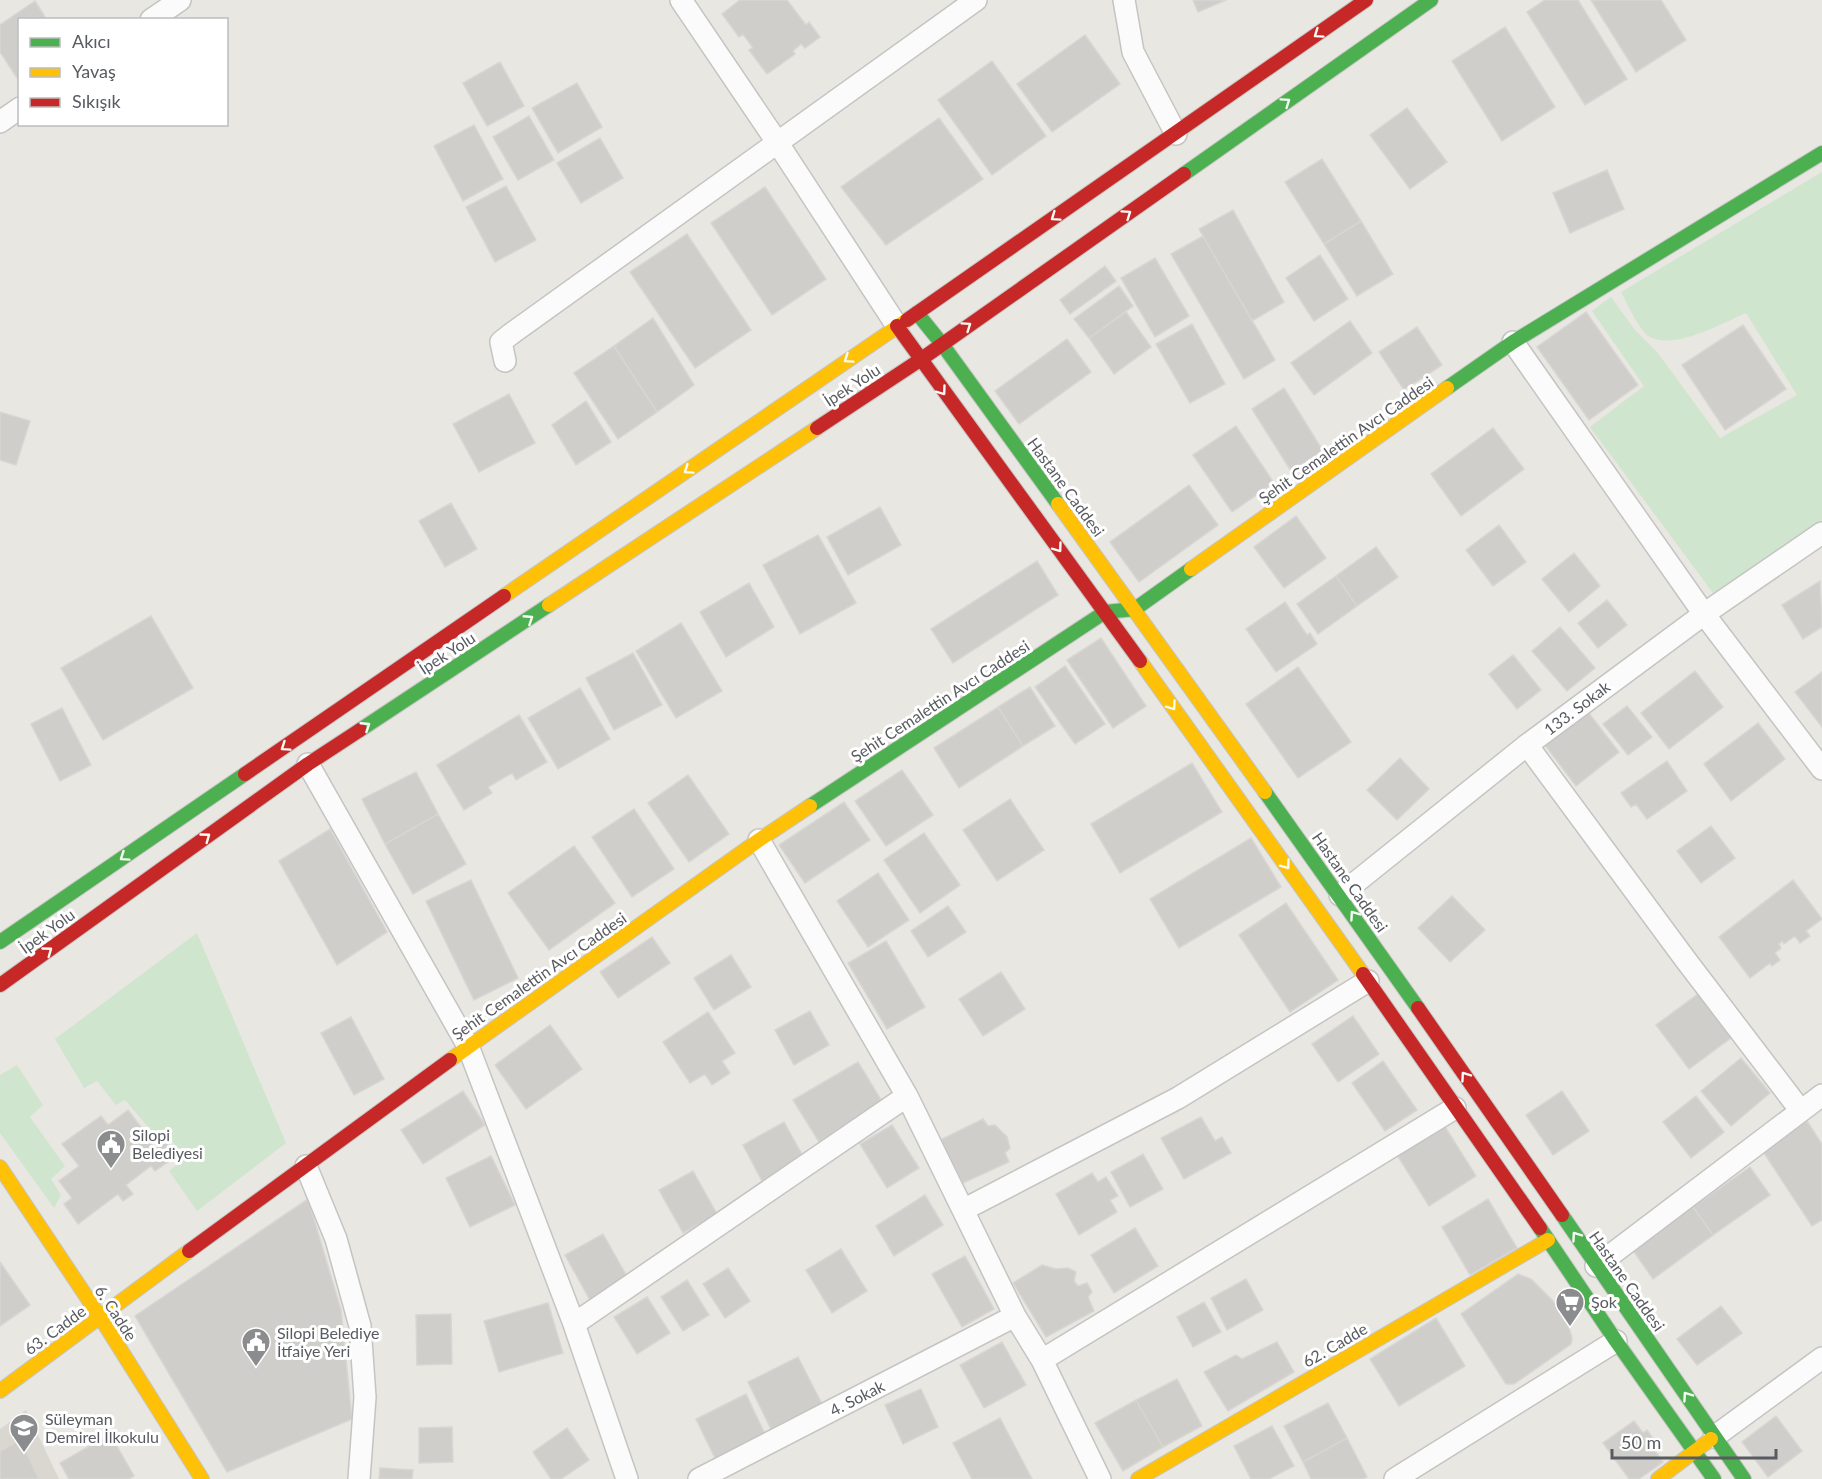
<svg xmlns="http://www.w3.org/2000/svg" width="1822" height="1479" viewBox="0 0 1822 1479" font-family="Lato,sans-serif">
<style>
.education{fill:#d9d7d0}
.green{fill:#d0e5ce}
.building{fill:#cfcecb;stroke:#d8d6d2;stroke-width:1.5}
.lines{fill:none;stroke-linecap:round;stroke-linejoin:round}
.street-casing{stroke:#c4c4c3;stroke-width:24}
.fast-casing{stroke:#c5c5c4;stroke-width:16}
.slow-casing{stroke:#c5c5c4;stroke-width:16}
.jam-casing{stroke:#c5c5c4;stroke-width:16}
.street{stroke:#fcfbfb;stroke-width:21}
.fast{stroke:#4caf50;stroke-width:14}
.slow{stroke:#ffc107;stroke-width:14}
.jam{stroke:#c62828;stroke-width:14}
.oneway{stroke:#f6fbf6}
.labels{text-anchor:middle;stroke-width:6;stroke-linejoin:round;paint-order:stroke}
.street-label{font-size:16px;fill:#585b60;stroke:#fff}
.poi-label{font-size:16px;fill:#585b60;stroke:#fff;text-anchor:start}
</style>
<rect width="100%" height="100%" fill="#e8e7e2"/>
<path class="education" d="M26 1410 59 1479H0V1429Z"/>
<path class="green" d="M1822 172V522L1713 593 1590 427 1644 386 1592 311 1611 297 1635 330 1658 353 1720 438 1797 395 1746 313C1723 323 1666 355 1645 333 1635 322 1628 305 1621 292Z
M197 933 286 1143 197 1211 169 1171 184 1159 167 1133 156 1136 125 1100 116 1105 97 1081 84 1088 55 1039Z
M17 1065 43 1105 30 1117 65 1166 51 1179 61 1195 54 1208 0 1133V1075Z"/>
<path class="building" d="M740 0H787L806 25 809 22 820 37 805 48 801 44 793 51 795 54 767 74 749 50 753 48 743 34 739 37 722 14Z
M1193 0H1226L1198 12Z
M1545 0H1578L1627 79 1585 105 1527 12Z
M1591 0H1661L1686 40 1636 72Z
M35 1 47 20H20L19 81 0 52V25Z
M1505 27 1555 107 1502 141 1452 61Z
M1085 35 1120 84 1052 132 1017 84Z
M992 61 1046 136 992 175 938 100Z
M500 62 524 106 487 126 463 83Z
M577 83 602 127 558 153 532 108Z
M1407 108 1447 162 1410 189 1370 135Z
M529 116 554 160 518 180 493 137Z
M939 118 983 179 886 245 841 187Z
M474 125 503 179 463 201 434 146Z
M600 138 623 178 581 203 557 163Z
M1322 159 1361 221 1324 244 1285 182Z
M1607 170 1624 209 1570 233 1553 193Z
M506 186 536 240 495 262 466 207Z
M765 187 826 279 772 315 711 223Z
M1233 210 1284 302 1252 321 1199 229Z
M1361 221 1393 274 1357 296 1324 244Z
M687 234 751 330 695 368 630 272Z
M1203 236 1275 360 1244 379 1171 254Z
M1320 255 1348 299 1314 321 1286 278Z
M1155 258 1189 316 1155 337 1121 278Z
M1105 266 1116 281 1070 314 1060 300Z
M1119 286 1133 306 1089 338 1074 319Z
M1126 312 1151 347 1114 374 1089 338Z
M1586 312 1638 385 1589 420 1537 347Z
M653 318 694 385 657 412 614 346Z
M1350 321 1372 353 1314 395 1291 363Z
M1192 324 1225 384 1190 403 1156 344Z
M1743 325 1786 389 1725 430 1682 365Z
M1417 327 1442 365 1404 390 1379 352Z
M1067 339 1091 372 1019 424 995 391Z
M614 346 657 412 618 439 574 373Z
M1284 388 1323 451 1291 471 1252 409Z
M509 394 535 443 479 472 453 424Z
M586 401 611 442 576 465 552 425Z
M0 412 30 421 16 465 0 460Z
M1236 426 1274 483 1232 512 1193 455Z
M1493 428 1524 469 1461 516 1431 474Z
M1189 485 1218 525 1139 582 1110 542Z
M451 503 477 549 445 567 419 521Z
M880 507 901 545 848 575 827 537Z
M1296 516 1326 558 1284 588 1254 547Z
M1499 525 1526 562 1493 586 1466 550Z
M818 535 856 603 800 634 763 565Z
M1376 547 1398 577 1357 606 1336 576Z
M1574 553 1600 586 1569 612 1542 579Z
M1037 561 1058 595 953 663 931 629Z
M1336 576 1357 606 1318 634 1297 604Z
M1820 581 1822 627 1803 639 1782 605Z
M749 583 774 627 726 657 700 612Z
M1607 600 1627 625 1598 648 1578 623Z
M1285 602 1307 635 1310 633 1317 644 1276 672 1246 629Z
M151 616 193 688 103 740 61 668Z
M681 623 722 691 676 718 636 651Z
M1560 627 1595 668 1567 691 1532 651Z
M1101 638 1146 706 1113 728 1067 660Z
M633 653 662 705 614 730 586 678Z
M1513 655 1541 690 1517 709 1489 674Z
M1065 666 1105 724 1075 744 1035 687Z
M1298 667 1351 742 1298 778 1246 704Z
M1695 671 1723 707 1669 749 1641 713Z
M1822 672V727L1795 692Z
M1030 687 1055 726 1023 746 998 707Z
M580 688 610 739 558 769 528 718Z
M1627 706 1652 737 1628 755 1603 724Z
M998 707 1023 746 959 788 934 748Z
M62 708 91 765 60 781 31 724Z
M1588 712 1619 752 1576 786 1545 745Z
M519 715 547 762 516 780 512 773 488 787 492 793 464 810 437 765Z
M1758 723 1785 759 1731 801 1704 764Z
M1400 758 1429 789 1397 820 1367 790Z
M1667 761 1687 791 1647 819 1636 804 1631 807 1621 793Z
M1192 763 1222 812 1120 873 1091 824Z
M902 770 933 815 886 846 855 801Z
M416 772 438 814 385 844 362 799Z
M688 775 729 834 689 862 648 803Z
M1010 799 1044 850 997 881 963 830Z
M844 802 870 840 805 883 779 845Z
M634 809 674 869 632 897 592 837Z
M438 814 466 864 413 894 385 844Z
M1711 826 1735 858 1701 883 1677 851Z
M330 829 387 932 337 965 279 861Z
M924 833 960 885 920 913 884 860Z
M1251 838 1281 887 1179 948 1150 899Z
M574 846 615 903 549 950 508 893Z
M878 873 909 920 868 947 837 901Z
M471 880 518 978 474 1000 426 901Z
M1793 880 1822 919 1806 931 1810 936 1800 943 1795 936 1784 944 1782 941 1779 944 1781 948 1775 953 1780 960 1772 966 1770 963 1750 978 1719 937Z
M1452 896 1485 930 1450 962 1418 928Z
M1286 903 1338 980 1290 1012 1239 935Z
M948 906 966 932 928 957 911 931Z
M652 937 670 963 618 998 600 972Z
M886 941 925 1007 887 1029 848 963Z
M731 955 751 987 714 1010 694 978Z
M1001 972 1025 1009 983 1036 959 999Z
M1702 991 1735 1035 1689 1069 1656 1025Z
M810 1011 829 1045 794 1065 775 1030Z
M708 1012 735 1053 722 1061 730 1073 712 1085 705 1074 690 1083 663 1042Z
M1353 1016 1379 1054 1338 1082 1312 1044Z
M351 1017 384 1079 354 1095 321 1033Z
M550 1025 582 1069 526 1109 495 1065Z
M1741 1058 1770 1093 1731 1126 1701 1091Z
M1383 1061 1417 1110 1385 1131 1352 1083Z
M858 1062 883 1103 819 1142 793 1100Z
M463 1091 485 1125 423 1164 401 1130Z
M1562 1091 1589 1131 1553 1155 1526 1115Z
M1696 1096 1724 1132 1691 1158 1663 1122Z
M128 1110 153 1143 150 1146 152 1148 164 1139 176 1156 155 1171 151 1166 126 1185 133 1194 123 1201 118 1194 78 1224 64 1204 72 1198 59 1181 79 1166 62 1144 101 1116 108 1125Z
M1201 1117 1215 1141 1222 1137 1231 1153 1184 1179 1161 1138Z
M983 1119 988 1126 995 1125 1007 1137 1010 1148 1005 1153 1009 1162 963 1183 940 1140Z
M1807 1121 1822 1144V1220L1812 1226 1762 1150Z
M784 1122 804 1158 762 1181 743 1145Z
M892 1125 919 1168 887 1188 860 1144Z
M1444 1125 1476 1176 1429 1206 1397 1155Z
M1143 1154 1163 1189 1130 1207 1111 1172Z
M491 1156 515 1205 470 1227 446 1178Z
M1750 1167 1770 1195 1713 1235 1693 1207Z
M693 1171 717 1214 683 1233 659 1190Z
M1092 1173 1098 1182 1106 1177 1118 1196 1110 1200 1117 1212 1079 1235 1056 1194Z
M925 1195 943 1225 894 1256 876 1226Z
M308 1199 341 1310 352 1419 227 1472 135 1316Z
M1488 1199 1517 1248 1470 1275 1442 1227Z
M1693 1207 1713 1235 1653 1279 1632 1249Z
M1135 1228 1158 1266 1114 1293 1091 1255Z
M603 1234 629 1280 591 1302 565 1255Z
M841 1249 867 1291 832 1313 806 1270Z
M965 1256 994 1309 962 1327 932 1274Z
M0 1262 30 1305 0 1326Z
M1042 1265 1056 1269 1068 1268 1076 1272 1074 1281 1078 1286 1087 1283 1092 1292 1088 1297 1094 1311 1046 1337 1013 1283Z
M728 1268 750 1301 725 1318 703 1284Z
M1518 1274 1531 1279 1553 1301 1569 1327 1572 1338 1571 1344 1514 1384H1506L1461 1314Z
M1246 1279 1263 1310 1227 1330 1211 1298Z
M687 1280 709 1315 683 1331 661 1297Z
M647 1297 670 1333 637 1354 614 1317Z
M1204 1302 1221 1332 1193 1347 1177 1317Z
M548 1303 563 1353 499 1372 484 1321Z
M1721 1306 1742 1333 1697 1365 1677 1339Z
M451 1314 452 1364 417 1365 416 1315Z
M1436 1318 1465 1366 1399 1406 1370 1359Z
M1002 1342 1026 1385 984 1408 960 1365Z
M1277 1342 1294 1372 1228 1411 1204 1372 1236 1355 1242 1359Z
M798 1357 822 1404 771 1429 748 1382Z
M1177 1379 1202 1426 1163 1447 1136 1400Z
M921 1389 938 1427 903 1444 885 1405Z
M746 1394 765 1434 715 1458 696 1419Z
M1136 1400 1163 1447 1123 1471 1095 1423Z
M1328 1403 1347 1438 1303 1462 1284 1426Z
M1776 1416 1802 1451 1768 1477 1742 1442Z
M1000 1418 1032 1479H972L953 1443Z
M1634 1421 1643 1433 1647 1430 1658 1445 1653 1448 1663 1462 1639 1479H1629L1603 1443Z
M1272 1426 1294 1466 1269 1479H1251L1234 1446Z
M452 1427 453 1462 419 1463V1428Z
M567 1428 589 1460 561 1479H551L533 1452Z
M110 1434 134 1476 129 1479H69L60 1463Z
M1347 1438 1367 1477 1363 1479H1311L1303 1462Z
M20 1440 39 1479H0V1451Z
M380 1468 413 1470 412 1479H379Z"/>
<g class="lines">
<g class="street-casing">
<path id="street" d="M681 0 777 142 897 326
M1124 0 1133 52 1176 134
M151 20 180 0
M0 122 20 108
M1513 342 1704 614 1822 769
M505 361 501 342 511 334 976 0
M1527 745 1685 959 1801 1111
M308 764 468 1046 574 1324 627 1479
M759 840 907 1096 1015 1316 1042 1360 1100 1479
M1340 895 1527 745 1704 614 1822 533
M306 1166 336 1239 360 1326 365 1397 359 1479
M963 1210 1178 1098 1368 981
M1596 1266 1822 1095
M574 1324 907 1096
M1042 1360 1455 1108
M1714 1437 1822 1358
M699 1479 1015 1316
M1395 1479 1616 1341"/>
</g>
<g class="fast-casing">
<path id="fast" d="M1184 174 1431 0
M917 313 942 344 1058 504
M1447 388 1513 342 1822 153
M360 730 549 605
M1265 792 1418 1008
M810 806 1105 612 1135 609 1191 569
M0 942 245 774
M1562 1215 1744 1479
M1540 1228 1616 1341 1714 1479"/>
</g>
<g class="slow-casing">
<path id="slow" d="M1058 504 1265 792
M1191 569 1447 388
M504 596 907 320
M549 605 817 428
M1140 661 1363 974
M450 1060 759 840 810 806
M0 1167 100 1317 202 1479
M0 1391 189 1251
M1138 1479 1548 1240
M1658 1479 1711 1439"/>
</g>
<g class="jam-casing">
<path id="jam" d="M907 320 1366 0
M897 326 1140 661
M817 428 920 360 1184 174
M245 774 504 596
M1363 974 1540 1228
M0 985 308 764 360 730
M1418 1008 1562 1215
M189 1251 450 1060"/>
</g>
<use href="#street" class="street"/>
<use href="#fast" class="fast"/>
<use href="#slow" class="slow"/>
<use href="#jam" class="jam"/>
</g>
<defs><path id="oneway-chevron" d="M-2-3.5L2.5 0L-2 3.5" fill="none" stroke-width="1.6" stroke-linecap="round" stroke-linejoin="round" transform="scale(1.5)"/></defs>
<g class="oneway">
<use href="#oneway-chevron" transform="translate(1318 34) rotate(145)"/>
<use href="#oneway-chevron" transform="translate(1286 102) rotate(-35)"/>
<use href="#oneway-chevron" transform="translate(1127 214) rotate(-35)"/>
<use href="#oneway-chevron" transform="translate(1055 217) rotate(145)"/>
<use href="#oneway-chevron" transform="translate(967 326) rotate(-35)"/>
<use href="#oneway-chevron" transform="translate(848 359) rotate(146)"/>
<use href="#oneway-chevron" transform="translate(942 391) rotate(54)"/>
<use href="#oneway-chevron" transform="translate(688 470) rotate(146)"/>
<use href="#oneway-chevron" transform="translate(1058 548) rotate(54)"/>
<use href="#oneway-chevron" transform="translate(529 619) rotate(-33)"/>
<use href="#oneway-chevron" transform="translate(1172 706) rotate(54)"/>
<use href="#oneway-chevron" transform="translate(366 726) rotate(-33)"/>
<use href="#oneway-chevron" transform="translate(285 747) rotate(146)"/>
<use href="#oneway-chevron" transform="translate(206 837) rotate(-36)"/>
<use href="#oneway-chevron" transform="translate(124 857) rotate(146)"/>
<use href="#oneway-chevron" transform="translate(1286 865) rotate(54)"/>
<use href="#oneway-chevron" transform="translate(1354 915) rotate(-125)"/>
<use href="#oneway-chevron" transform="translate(48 951) rotate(-36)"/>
<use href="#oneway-chevron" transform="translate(1465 1076) rotate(-125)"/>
<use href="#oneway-chevron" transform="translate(1576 1236) rotate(-125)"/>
<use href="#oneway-chevron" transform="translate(1687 1396) rotate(-125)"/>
</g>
<defs>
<g id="civic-pin" transform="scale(1.5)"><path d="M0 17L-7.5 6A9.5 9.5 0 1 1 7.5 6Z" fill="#8a8c8e" stroke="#fff"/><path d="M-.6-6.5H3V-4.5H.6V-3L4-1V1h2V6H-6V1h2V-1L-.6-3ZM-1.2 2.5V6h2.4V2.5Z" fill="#fff"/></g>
<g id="supermarket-pin" transform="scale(1.5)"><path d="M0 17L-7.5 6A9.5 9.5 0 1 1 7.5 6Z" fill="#8a8c8e" stroke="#fff"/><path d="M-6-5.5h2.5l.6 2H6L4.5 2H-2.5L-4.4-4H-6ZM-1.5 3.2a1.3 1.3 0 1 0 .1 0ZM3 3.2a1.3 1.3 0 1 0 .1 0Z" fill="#fff"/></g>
<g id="school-pin" transform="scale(1.5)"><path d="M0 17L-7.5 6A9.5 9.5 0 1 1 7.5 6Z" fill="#8a8c8e" stroke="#fff"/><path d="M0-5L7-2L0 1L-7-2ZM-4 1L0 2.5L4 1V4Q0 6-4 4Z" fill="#fff"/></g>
</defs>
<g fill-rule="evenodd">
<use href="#civic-pin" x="111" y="1144"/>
<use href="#supermarket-pin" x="1570" y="1302"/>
<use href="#civic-pin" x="256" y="1342"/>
<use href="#school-pin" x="24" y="1428"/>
</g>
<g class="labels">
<g class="street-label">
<text transform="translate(852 385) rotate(-33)" y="6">İpek Yolu</text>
<text transform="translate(1346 440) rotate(-35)" y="6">Şehit Cemalettin Avcı Caddesi</text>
<text transform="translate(1066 487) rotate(54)" y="6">Hastane Caddesi</text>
<text transform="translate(447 653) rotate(-33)" y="6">İpek Yolu</text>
<text transform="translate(940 701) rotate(-33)" y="6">Şehit Cemalettin Avcı Caddesi</text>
<text transform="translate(1577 708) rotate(-37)" y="6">133. Sokak</text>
<text transform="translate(1350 882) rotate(55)" y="6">Hastane Caddesi</text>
<text transform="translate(47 931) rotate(-36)" y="6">İpek Yolu</text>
<text transform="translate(539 976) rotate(-35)" y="6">Şehit Cemalettin Avcı Caddesi</text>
<text transform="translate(1627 1281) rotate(55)" y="6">Hastane Caddesi</text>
<text transform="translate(116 1313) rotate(57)" y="6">6. Cadde</text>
<text transform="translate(55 1330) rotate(-36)" y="6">63. Cadde</text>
<text transform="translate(1335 1345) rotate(-30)" y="6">62. Cadde</text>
<text transform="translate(857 1398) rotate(-27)" y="6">4. Sokak</text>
</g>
<g class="poi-label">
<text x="132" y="1141">Silopi<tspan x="132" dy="18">Belediyesi</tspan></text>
<text x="1591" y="1308">Şok</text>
<text x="277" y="1339">Silopi Belediye<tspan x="277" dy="18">İtfaiye Yeri</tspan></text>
<text x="45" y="1425">Süleyman<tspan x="45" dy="18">Demirel İlkokulu</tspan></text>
</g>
</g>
<rect x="18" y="18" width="210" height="108" fill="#ffffff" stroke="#bcbdbf" stroke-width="1.5"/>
<rect x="30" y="38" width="30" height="9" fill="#4caf50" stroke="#bcbdbf" stroke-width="1.5"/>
<text x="72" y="48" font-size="18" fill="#585b60">Akıcı</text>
<rect x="30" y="68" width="30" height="9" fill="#ffc107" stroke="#bcbdbf" stroke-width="1.5"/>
<text x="72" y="78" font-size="18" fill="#585b60">Yavaş</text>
<rect x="30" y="98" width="30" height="9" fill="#c62828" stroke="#bcbdbf" stroke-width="1.5"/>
<text x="72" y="108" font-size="18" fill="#585b60">Sıkışık</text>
<path d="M1612 1449v9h164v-9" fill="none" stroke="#585b60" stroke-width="3"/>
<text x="1621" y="1449" font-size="18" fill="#585b60" stroke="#ffffff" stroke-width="4.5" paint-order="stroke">50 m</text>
</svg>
